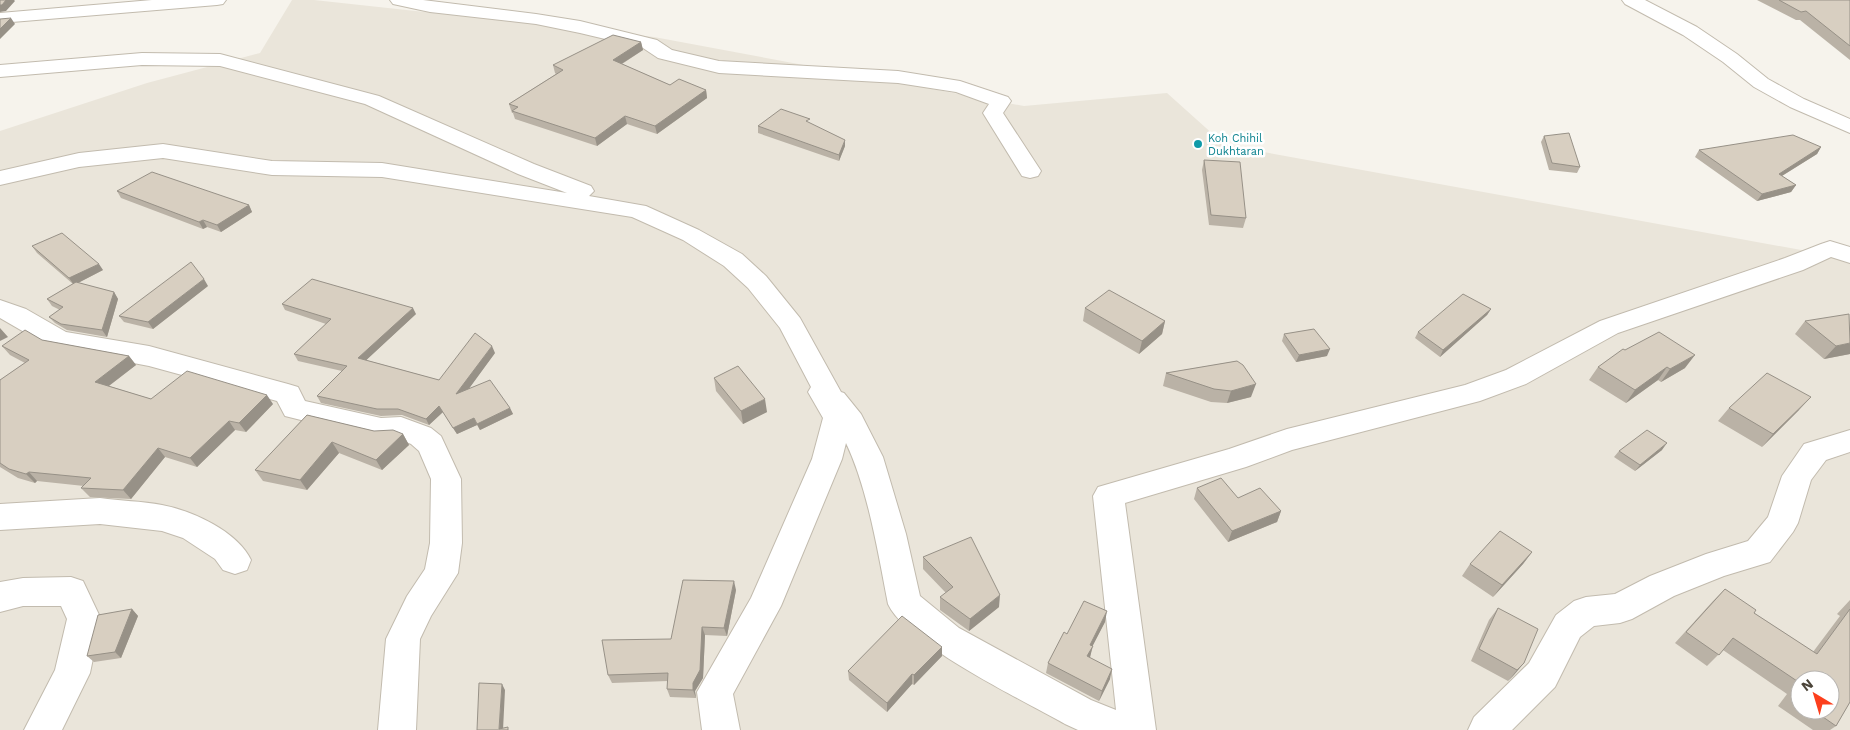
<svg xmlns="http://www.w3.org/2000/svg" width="1850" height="730" viewBox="0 0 1850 730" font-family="'Work Sans',sans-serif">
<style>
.residential{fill:#eae5da;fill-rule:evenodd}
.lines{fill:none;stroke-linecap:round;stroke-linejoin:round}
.minor-casing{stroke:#c2bbae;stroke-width:2}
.minor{fill:#fff;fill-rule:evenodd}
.wall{fill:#bab2a6;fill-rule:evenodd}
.shaded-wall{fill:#979187}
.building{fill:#d8cfc1;stroke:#979187}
.culture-dot{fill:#0f9aa8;stroke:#fff;stroke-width:2}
.labels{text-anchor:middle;stroke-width:5;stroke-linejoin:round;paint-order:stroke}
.far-culture-label{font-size:11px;fill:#0d838f;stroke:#fff;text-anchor:start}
</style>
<rect width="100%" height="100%" fill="#f6f3ec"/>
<path class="residential" d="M292 0H314L654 37 1024 106 1167 93 1225 145 1834 256 1850 262V730H0V131L147 83 260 53ZM1800 680H1830V710H1800Z"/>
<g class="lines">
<g class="minor-casing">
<path id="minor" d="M152 0H226L223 4 217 5 0 23V13Z
M390 0H423L536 14 580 21 657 40 672 50 719 61 898 71 960 81 1008 97 1011 101 1003 113 1041 171 1038 176 1030 178 1022 176 983 113 989 104 956 92 898 83 719 73 658 58 643 48 580 33 536 24 430 12 393 4Z
M1622 0H1645L1697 27 1737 54 1768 79 1804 99 1850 119V133L1790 107 1754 87 1723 62 1683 35 1625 4Z
M142 53 220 54 379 96 534 164 591 186 594 191 589 196 646 206 699 230 742 254 766 276 800 318 841 392 844 393 861 414 883 457 906 534 920 596 959 628 1091 700 1116 710 1093 496 1098 487 1229 449 1287 429 1465 385 1506 370 1600 321 1785 258 1821 244 1830 241 1850 247V263L1831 257 1803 270 1618 333 1526 384 1480 401 1292 450 1246 467 1125 503 1156 730H1078L1065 724C1023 700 907 645 888 604 878 553 868 489 846 443L842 459 781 606 733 694 740 730H702L697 692 751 598 812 459 823 418 808 392 811 387 780 328 748 288 724 266 683 240 632 217 382 177 272 175 163 158 79 167 0 185V171L79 153 163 144 272 161 382 163 567 193 518 174 365 104 220 66 142 65 0 77V65Z
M0 300 26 309 66 332 149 346 288 384 298 387 305 401 381 418 401 417 431 428 441 436 461 479 462 543 458 573 431 616 420 639 416 730H378L386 639 407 596 425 569 430 543 431 479 419 451 411 444 399 439 381 440 285 416 277 401 149 366 50 347 0 318Z
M1850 430V452L1826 460 1811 480 1798 523 1793 532 1770 562 1724 576 1674 596 1632 619 1620 623 1594 626 1580 637 1555 687 1512 730H1468L1474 717 1529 663 1556 615 1574 601 1586 597 1615 594 1650 576 1706 554 1748 541 1768 517 1782 476 1804 444Z
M100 498C120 501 142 501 162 505 193 511 237 531 251 560L247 570 235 574 223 570 215 559 183 538 162 531 100 524 0 530V504Z
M71 577 83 581 101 619 90 673 62 730H24L55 670 67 619 61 606H23L0 612V582L23 578Z"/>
</g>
<use href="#minor" class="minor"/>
</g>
<path class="wall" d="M1757 0H1850V60L1800 20H1796Z
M641 42 643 50 622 64 670 85 706 90 707 98 657 134 627 124 597 146 515 119 513 113H512L509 104 556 74 555 73 553 65Z
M810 123 845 146 839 161 758 133V126Z
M1544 136 1580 167 1577 173 1549 170 1541 142Z
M1821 147 1817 154 1782 176 1796 185 1791 192 1757 201 1695 157 1699 150Z
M1204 160 1246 218 1243 228 1209 225 1202 170Z
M117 191 249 205 252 212 221 232 207 227 203 229 121 198Z
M32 246 103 270 78 283 114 292 118 299 107 337 67 330 55 323 49 317 60 310 52 306 47 299 73 284 37 253Z
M208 286 153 329 124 322 119 316Z
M282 304 416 314 366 360 439 380 495 353 468 389 510 408 513 414 480 430 477 425 457 434 443 412 429 425 402 415 381 416 321 403 317 396 342 371 298 361 294 354 326 324 285 310Z
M1085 308 1165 321 1162 334 1139 354 1083 321Z
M1491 309 1487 315 1440 357 1415 338 1418 332Z
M1805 321 1850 354 1824 359 1795 334Z
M1284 334 1327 356 1296 362 1282 341Z
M42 340 129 356 136 365 109 386 151 399 273 404 246 432 235 430 197 467 165 457 131 499 90 497 81 488 84 486 37 481 35 483 18 478 0 467V380L25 363 10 355 2 346Z
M1625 350 1685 368 1661 382 1658 380 1626 403 1589 380 1598 367Z
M1237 361 1251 397 1227 403 1211 402 1163 386 1166 373Z
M714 378 767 412 743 424 716 391Z
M1729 408 1799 410 1762 447 1718 421Z
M307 415 374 431 403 434 409 445 382 470 339 453 307 490 263 481 255 470Z
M1662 450 1635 471 1614 457 1619 451Z
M1197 488 1238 498 1281 511 1277 522 1228 542 1194 499Z
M1532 552 1523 564 1493 597 1462 576 1470 564Z
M923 557 999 607 969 631 940 610V597L946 593 923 569Z
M1725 589 1754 613 1813 652 1840 616 1837 614 1850 600V702L1836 726 1830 730H1813L1778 706 1787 694 1723 650 1707 666 1675 643 1713 601ZM1800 680 1830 710H1800Z
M736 590 727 636 705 635 703 678 695 691 696 698 670 697 667 689 668 681 612 683 608 675 671 639Z
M1498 608 1524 663 1508 681 1471 661 1489 620Z
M132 609 138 616 121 658 94 662 87 656Z
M1105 622 1092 646 1090 658 1110 679 1099 701 1046 673 1048 663 1067 634Z
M942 647V656L914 685 912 684 887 712 849 680 848 671Z"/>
<path class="shaded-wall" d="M6 0H14L15 1 6 11 0 12V5Z
M11 18 15 24 0 39V29Z
M641 42 643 50 615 68 613 60Z
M706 90 707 98 657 134 655 126Z
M625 116 627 124 597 146 595 138Z
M845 140V146L839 161V155Z
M1821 147 1817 154 1775 180 1779 174Z
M1796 185 1791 192 1757 201 1762 194Z
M249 205 252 212 221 232 217 225Z
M203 220 207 227 203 229 199 222Z
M99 264 103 270 74 285 69 278Z
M204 279 208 286 153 329 148 322Z
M114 292 118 299 107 337 102 330Z
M413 308 416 314 361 365 358 358Z
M1491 309 1487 315 1440 357 1443 350Z
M1165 321 1162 334 1139 354 1142 341Z
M0 328 8 337 0 341Z
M1850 343V354L1824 359 1836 346Z
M492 346 495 353 460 401 456 394Z
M1330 349 1327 356 1296 362 1299 355Z
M1695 355 1685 368 1661 382 1670 369Z
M129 356 136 365 102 391 95 382Z
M1667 367 1658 380 1626 403 1635 390Z
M1256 384 1251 397 1227 403 1231 391Z
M267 395 273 404 246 432 239 423Z
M1811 397 1799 410 1762 447 1773 434Z
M765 399 767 412 743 424 741 411Z
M439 406 443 412 429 425 426 419Z
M510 408 513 414 480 430 477 424Z
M474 418 477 425 457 434 453 428Z
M229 421 235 430 197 467 190 458Z
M403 434 409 445 382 470 376 460Z
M332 442 339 453 307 490 300 480Z
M1667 443 1662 450 1635 471 1640 465Z
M158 448 165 457 131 499 123 490Z
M29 472 37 481 35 483 26 474Z
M1281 511 1277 522 1228 542 1232 531Z
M1532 552 1523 564 1493 597 1502 585Z
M734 581 736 590 727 636 724 628Z
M1000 595 999 607 969 631 970 619Z
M132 609 138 616 121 658 115 652Z
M1107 611 1105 622 1088 655 1093 646 1090 657 1085 667 1090 645Z
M702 627 705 635 703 678 695 691 696 698 693 690V683Z
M942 647V656L914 685V675Z
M1524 663 1514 675 1508 681 1517 670Z
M1112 669 1110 679 1099 701 1102 691Z
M912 674V684L887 712V703Z
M502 684 505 690 503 730 499 729Z"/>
<path class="building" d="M0 0H6L2 5H0Z
M1779 0H1850V46L1806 11 1801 12Z
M11 18 0 29V19Z
M613 35 641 42 613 60 670 85 679 79 706 90 655 126 625 116 595 138 512 111 518 107 509 104 563 70 553 65Z
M781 109 810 119 806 121 845 140 839 155 758 126Z
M1569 133 1580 167 1552 163 1544 136Z
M1793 135 1821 147 1779 174 1796 185 1762 194 1699 150Z
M1204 160 1240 162 1246 218 1211 215Z
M152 172 249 205 217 225 203 220 199 222 117 191Z
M62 233 99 264 69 278 32 246Z
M191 262 204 279 148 322 119 316Z
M312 279 413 308 358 358 439 380 475 333 492 346 456 394 490 380 510 408 477 424 474 418 453 428 439 406 426 419 398 409H377L317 396 347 366 294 354 331 319 282 304Z
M76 282 114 292 102 330 61 324 49 317 63 307 47 299Z
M1109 290 1165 321 1142 341 1085 308Z
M1463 294 1491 309 1443 350 1418 332Z
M1849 314 1850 343 1836 346 1805 321Z
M1314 329 1330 349 1299 355 1284 334Z
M25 330 42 340 129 356 95 382 151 399 187 371 267 395 239 423 229 421 190 458 158 448 123 490 81 488 91 478 29 472 26 474 9 469 0 463V380L29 360 2 346Z
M1659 332 1695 355 1670 369 1667 367 1635 390 1598 367 1623 349 1625 350Z
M1237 361 1243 365 1256 384 1231 391 1214 389 1166 373Z
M738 366 765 399 741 411 714 378Z
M1767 373 1811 397 1773 434 1729 408Z
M307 415 374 431 393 430 403 434 376 460 332 442 300 480 255 470Z
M1647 430 1667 443 1640 465 1619 451Z
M1221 478 1238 498 1260 488 1281 511 1232 531 1197 488Z
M1500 531 1532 552 1502 585 1470 564Z
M971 537 1000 595 970 619 940 597 953 587 923 557Z
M683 580 734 581 724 628 702 627 700 670 693 683V690L667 689 668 673 608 675 602 640 671 639Z
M1725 589 1756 610 1754 613 1817 654 1850 609V702L1836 726 1813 710H1830V680H1800V702L1791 696 1800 683 1733 638 1719 655 1686 632Z
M1084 601 1107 611 1090 645 1093 646 1087 656 1112 669 1102 691 1048 663 1064 632 1067 634Z
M1498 608 1538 629 1524 663 1517 670 1479 649Z
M132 609 115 652 87 656 98 615Z
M902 616 942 647 914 675 912 674 887 703 848 671Z
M479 683 502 684 499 729 508 727V730H477Z"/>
<circle class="culture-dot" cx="1198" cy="144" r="5"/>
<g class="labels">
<g class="far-culture-label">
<text x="1208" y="142">Koh Chihil<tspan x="1208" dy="13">Dukhtaran</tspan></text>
</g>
</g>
<g transform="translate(1815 695) rotate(322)"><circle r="24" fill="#ffffff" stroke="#b7b4b0"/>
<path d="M0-4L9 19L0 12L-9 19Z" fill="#fc3f1d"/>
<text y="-8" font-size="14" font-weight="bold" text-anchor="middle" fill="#4b4439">N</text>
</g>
</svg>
